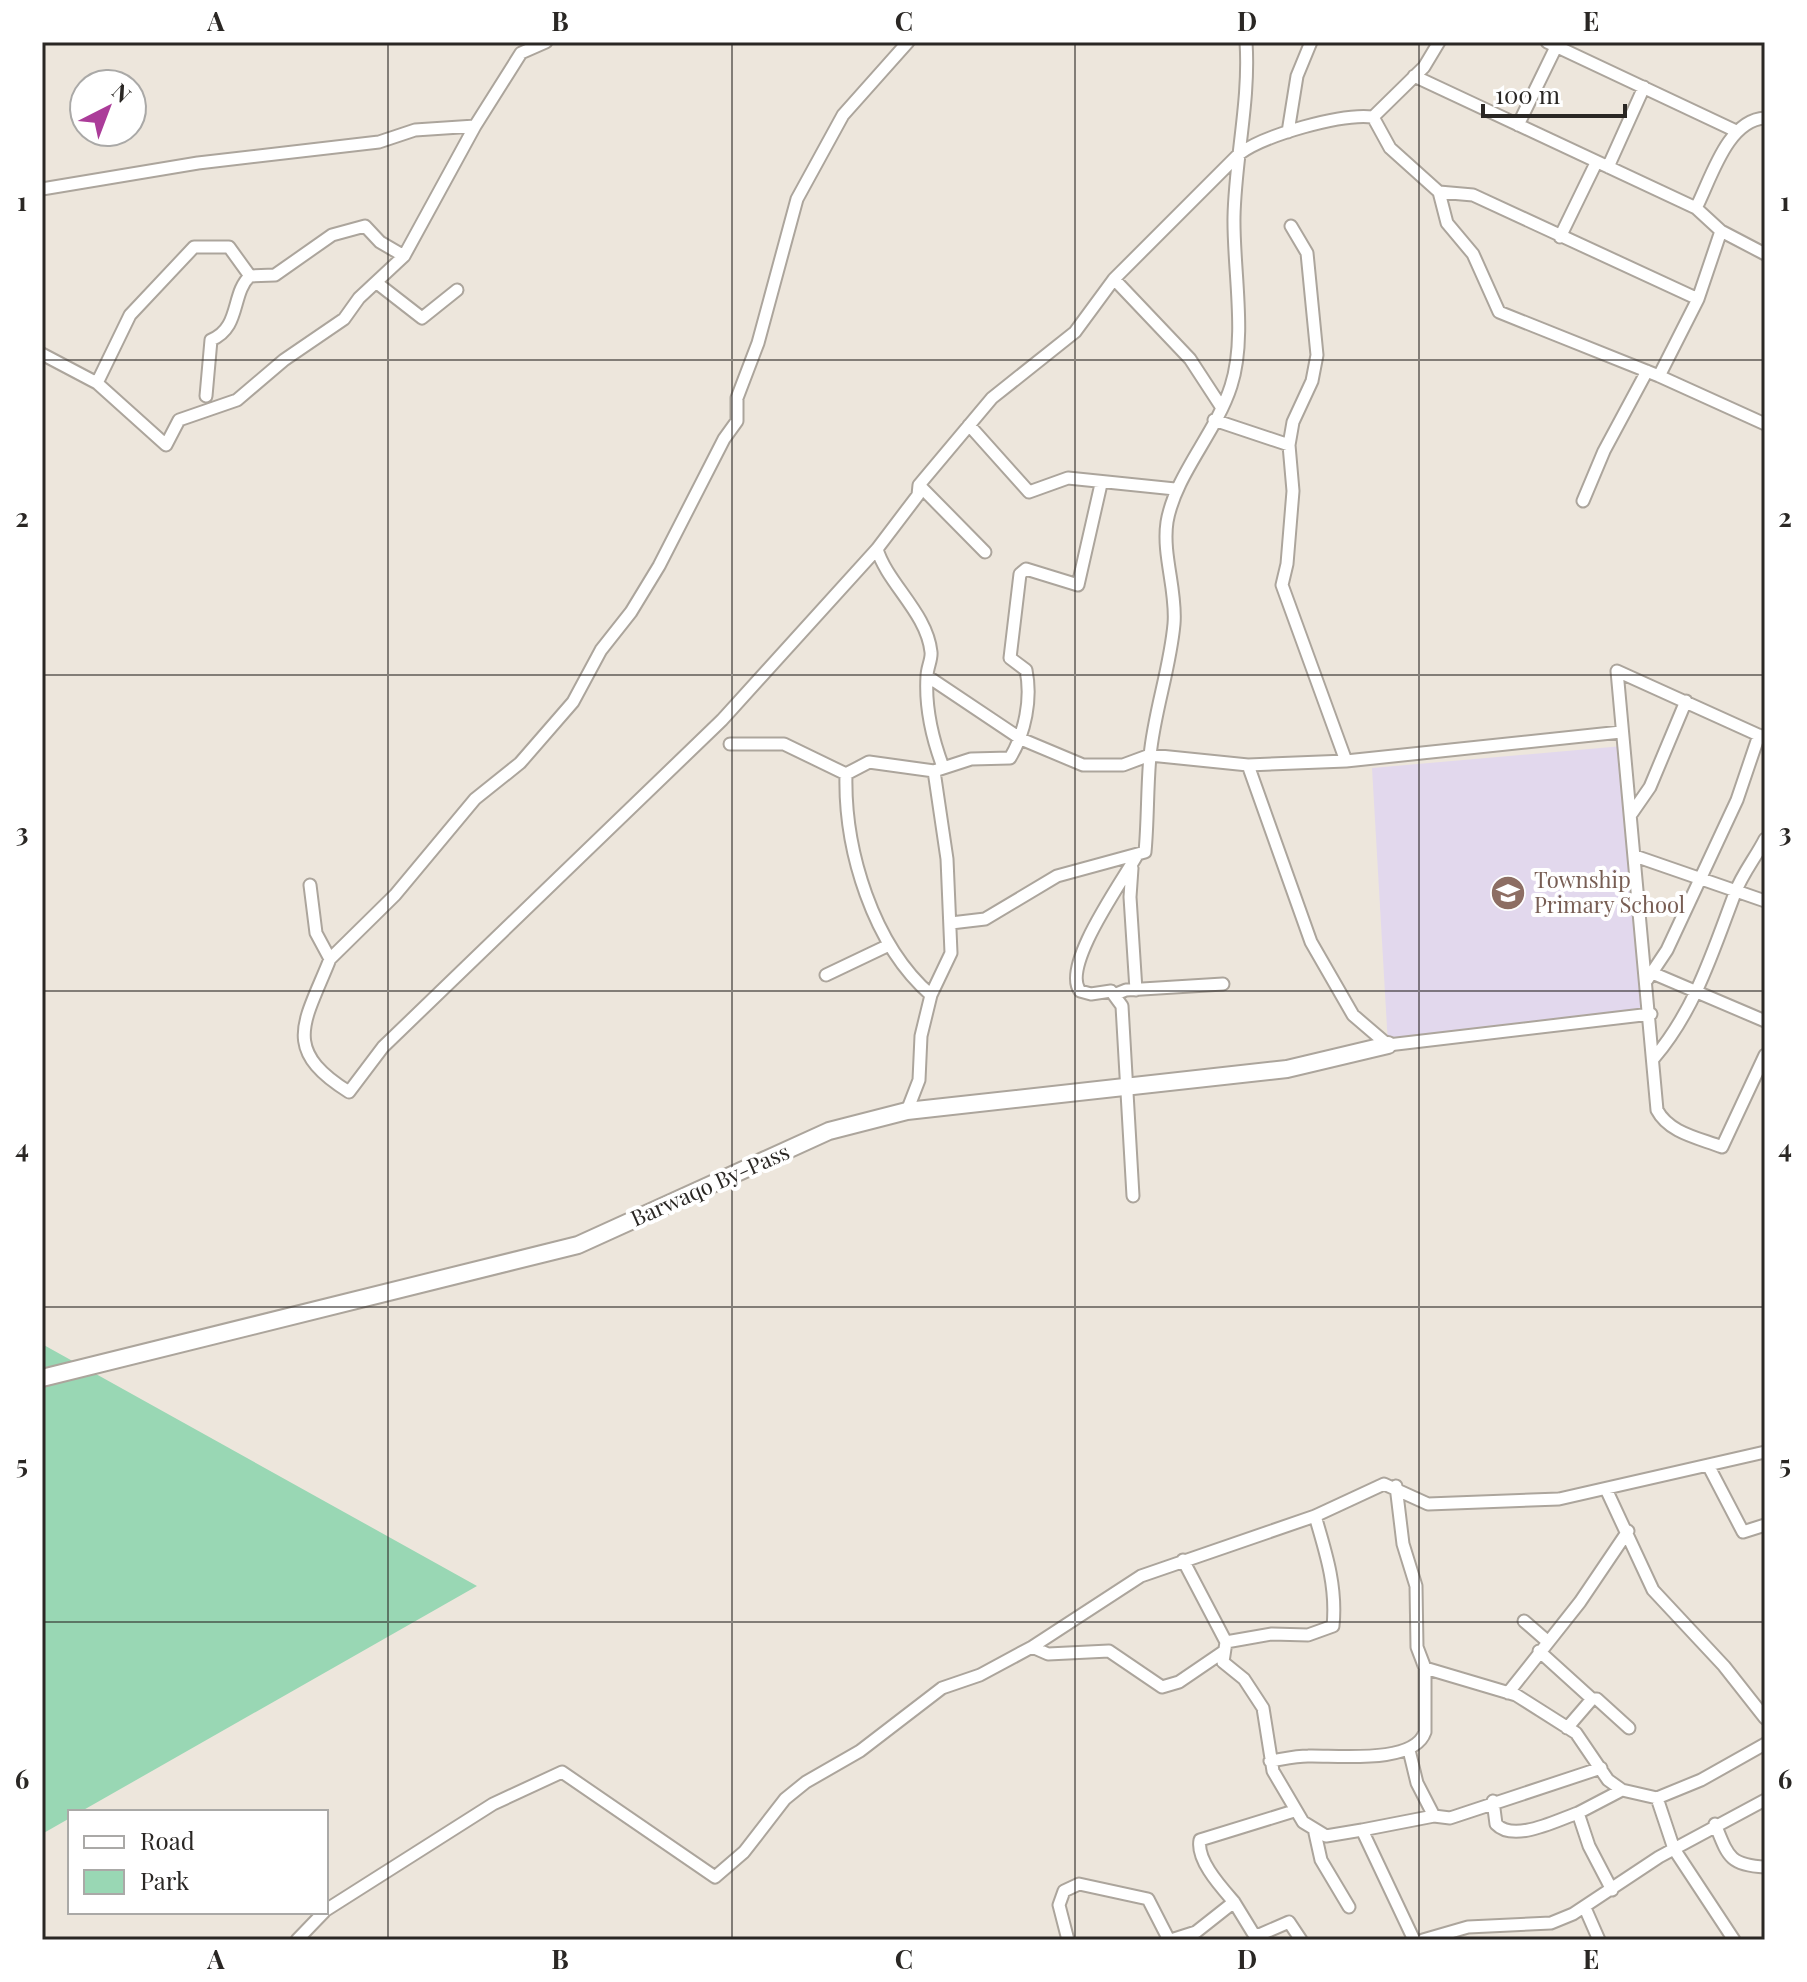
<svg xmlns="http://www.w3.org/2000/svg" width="1807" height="1982" viewBox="0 0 1807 1982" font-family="'Playfair Display',serif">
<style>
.education{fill:#e2d8ed}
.green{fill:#99d7b4}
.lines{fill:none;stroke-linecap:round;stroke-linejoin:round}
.minor-casing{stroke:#aca59c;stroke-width:15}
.highway-casing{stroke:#aca59c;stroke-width:20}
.minor{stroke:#fff;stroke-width:11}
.highway{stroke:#fff;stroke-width:16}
.grid{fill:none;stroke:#2a2724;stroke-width:2;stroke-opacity:0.55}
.labels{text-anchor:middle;stroke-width:8;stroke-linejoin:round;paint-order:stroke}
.education-label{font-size:22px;fill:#785e54;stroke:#fff;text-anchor:start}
.street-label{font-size:22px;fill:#2a2724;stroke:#fff}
.neatline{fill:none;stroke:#2a2724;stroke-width:3}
.grid-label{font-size:26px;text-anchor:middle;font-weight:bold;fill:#2a2724}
</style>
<rect width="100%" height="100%" fill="#ede6dc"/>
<path class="education" d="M1623 746 1649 1019 1388 1045 1372 768Z"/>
<path class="green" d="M42 1344 477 1586 80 1812H70V1818L42 1834Z"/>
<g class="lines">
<g class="minor-casing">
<path id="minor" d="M1547 42 1736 131
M1414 76 1696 208 1721 231 1765 254
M1373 117 1390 148 1439 192 1447 223 1473 254 1499 312 1659 376 1765 424
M1518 125 1556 47
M1288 132 1297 76 1311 42
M1608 167 1644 87
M42 189 198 163 379 142 415 130 475 126 521 53 546 42
M1439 192 1473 195 1698 299
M1696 208C1711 179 1727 120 1765 118
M1291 226 1307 253 1317 355 1312 381 1293 422 1289 445 1293 491 1287 564 1282 585 1346 761
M1560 237 1596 163
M1114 279 1190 359 1222 408
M377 283 422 318 457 290
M42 354 97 383 166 445 179 420 237 400 284 360 344 319 359 298 404 256 475 126
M1659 376 1698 299 1721 231
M97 383 130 315 194 247H229L250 276
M206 396 211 340C241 328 231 293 250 276L275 275 332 235 365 226 380 242 404 256
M1214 420 1289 445
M969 425 1029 492 1068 478 1175 489
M919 485 985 552
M1583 501 1604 451 1647 371
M877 549C887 583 927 613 931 652 932 659 927 668 927 676 925 707 932 738 943 767
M927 676 1021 739 1083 765H1123L1150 755 1248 765 1346 761 1621 732
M1765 738 1617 671 1657 1110C1669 1133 1699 1138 1722 1147L1765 1055
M730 744H784L846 774 869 762 934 771 971 759 1010 758C1025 733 1032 699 1026 670L1010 658 1020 574 1026 569 1078 585 1101 484
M1248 765 1311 942 1353 1015 1388 1045 1651 1014
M846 774C844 850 873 945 931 995
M1632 813 1650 787 1686 701
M1635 856 1765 901
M1132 868 1130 897 1136 990
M310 885 316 933 330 959C305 1022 280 1049 349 1092L383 1047 722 720 877 549 918 495 919 485 992 398 1075 332 1114 279 1239 154C1265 135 1341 113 1373 117L1424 67 1439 42
M951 923 985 919 1057 876 1145 852C1148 820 1147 788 1150 756 1154 712 1170 669 1174 624 1177 591 1162 555 1167 522 1175 475 1216 433 1231 386 1247 337 1233 269 1234 217 1235 159 1250 101 1246 42
M330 959 395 895 475 799 520 763 573 702 601 650 631 612 659 566 724 439 737 421V398L758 343 797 199 843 115 908 42
M1650 972 1765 1021
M826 975 889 945
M1647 980 1667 950 1737 800 1759 735
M1116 994 1126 990 1223 984
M1654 1058C1695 1010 1713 951 1735 893 1742 874 1756 857 1765 839
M907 1111 919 1080 921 1036 931 995 951 953 947 859 934 771
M1133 1196 1122 1006 1111 991 1091 994 1080 991C1061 966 1122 882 1137 855
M1708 1465 1743 1532 1765 1525
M1396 1486 1403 1544 1416 1586 1417 1647 1425 1668 1516 1695 1576 1733 1608 1780 1622 1790 1657 1798 1674 1849 1734 1940
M1606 1489 1653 1590 1724 1666 1765 1718
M1183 1560 1226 1642 1223 1662 1244 1679 1263 1708 1273 1771 1303 1822 1326 1836 1362 1830 1414 1940
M1524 1621 1547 1641
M1226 1642 1272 1634 1308 1635 1333 1626C1337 1587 1326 1553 1315 1516
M1032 1647 1048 1654 1109 1651 1162 1687 1179 1682 1223 1652
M1539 1651 1592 1699
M1508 1693 1580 1602 1628 1531
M1567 1728 1592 1699H1597L1629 1728
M1409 1750 1417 1783 1434 1816
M1270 1761C1283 1759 1296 1756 1308 1756 1335 1755 1414 1765 1425 1732V1668
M1657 1798 1701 1780 1765 1744
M1493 1801 1496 1824C1514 1843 1557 1820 1578 1813
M1715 1824C1728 1856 1729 1865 1765 1867
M1362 1830 1434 1816 1450 1818 1601 1768
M1315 1833 1321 1860 1349 1907
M1612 1890 1589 1846 1578 1813 1622 1790
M1234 1902C1221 1887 1196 1860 1200 1840L1294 1811
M1585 1908 1599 1940
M326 1910 493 1804 562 1772 715 1877 744 1852 785 1799 806 1782 860 1751 942 1688 980 1675 1032 1647 1141 1576 1315 1516 1384 1484 1428 1504 1559 1499 1765 1452
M297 1940 324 1912
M1068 1940 1059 1905 1064 1891 1079 1884 1148 1899 1169 1940
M1171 1940 1196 1932 1234 1902 1253 1933 1259 1935 1289 1922 1301 1940
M1423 1940 1468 1927 1551 1923 1573 1914 1659 1857 1765 1800"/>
</g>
<g class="highway-casing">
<path id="highway" d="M42 1378 578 1245 829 1131 907 1111 1287 1069 1388 1045"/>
</g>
<use href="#minor" class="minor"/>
<use href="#highway" class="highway"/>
</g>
<path class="grid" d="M388 42V1940M732 42V1940M1075 42V1940M1419 42V1940M42 360H1765M42 675H1765M42 991H1765M42 1307H1765M42 1622H1765"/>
<defs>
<g id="school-disc" transform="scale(1.8)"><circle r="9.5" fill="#8d6e63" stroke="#fff"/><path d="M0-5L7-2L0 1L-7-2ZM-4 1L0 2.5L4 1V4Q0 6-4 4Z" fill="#fff"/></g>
</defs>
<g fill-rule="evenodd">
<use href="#school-disc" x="1508" y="893"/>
</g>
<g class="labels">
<g class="education-label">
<text x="1534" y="888">Township<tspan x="1534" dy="25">Primary School</tspan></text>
</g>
<g class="street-label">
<text transform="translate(710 1185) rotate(-24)" y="8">Barwaqo By-Pass</text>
</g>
</g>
<rect width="1807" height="1982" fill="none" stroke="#ffffff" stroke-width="88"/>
<rect x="68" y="1810" width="260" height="104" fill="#ffffff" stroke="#aaa9a7" stroke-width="2"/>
<rect x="84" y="1836" width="40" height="12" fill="#ffffff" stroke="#aaa9a7" stroke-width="2"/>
<text x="140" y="1850" font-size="24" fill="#2a2724">Road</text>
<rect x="84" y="1870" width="40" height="24" fill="#99d7b4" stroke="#aaa9a7" stroke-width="2"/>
<text x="140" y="1890" font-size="24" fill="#2a2724">Park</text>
<g transform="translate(108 108) rotate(42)"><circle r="38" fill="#ffffff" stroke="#aaa9a7" stroke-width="2"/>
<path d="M0-6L14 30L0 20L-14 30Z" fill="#ab3c99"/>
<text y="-12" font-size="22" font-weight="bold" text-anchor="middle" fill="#2a2724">N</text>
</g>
<path d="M1483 104v12h142v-12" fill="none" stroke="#2a2724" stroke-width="4"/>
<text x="1495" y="104" font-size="24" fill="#2a2724" stroke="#ffffff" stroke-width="6" paint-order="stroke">100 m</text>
<rect x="44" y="44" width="1719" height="1894" class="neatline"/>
<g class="grid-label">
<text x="216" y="31">A</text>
<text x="560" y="31">B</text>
<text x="904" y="31">C</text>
<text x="1247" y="31">D</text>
<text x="1591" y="31">E</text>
<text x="22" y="211">1</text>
<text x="1785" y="211">1</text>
<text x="22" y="527">2</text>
<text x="1785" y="527">2</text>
<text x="22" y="842">3</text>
<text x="1785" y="842">3</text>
<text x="22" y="1158">4</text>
<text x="1785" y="1158">4</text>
<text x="22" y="1474">5</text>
<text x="1785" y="1474">5</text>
<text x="22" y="1789">6</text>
<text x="1785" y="1789">6</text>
<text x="216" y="1969">A</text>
<text x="560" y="1969">B</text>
<text x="904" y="1969">C</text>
<text x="1247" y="1969">D</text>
<text x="1591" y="1969">E</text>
</g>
</svg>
